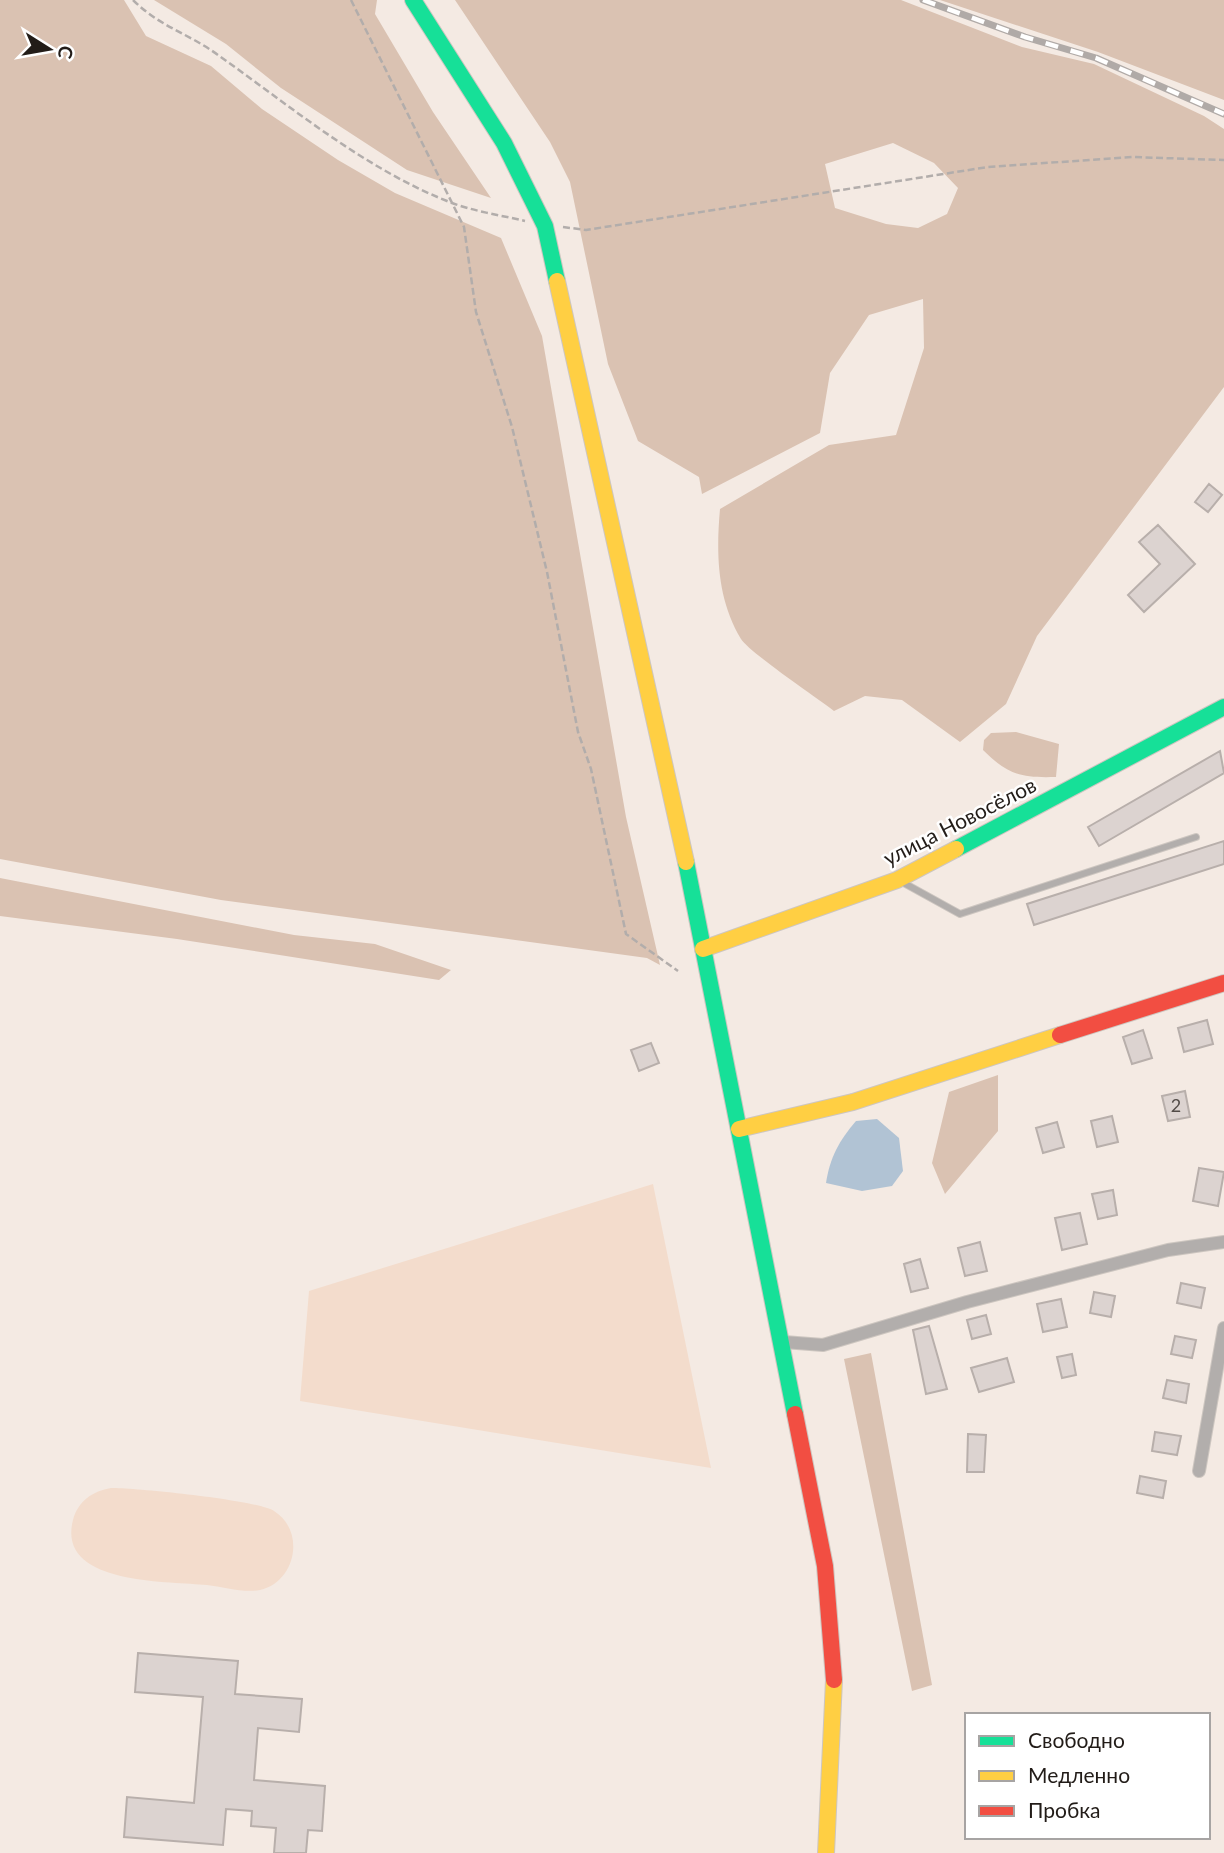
<svg xmlns="http://www.w3.org/2000/svg" width="1224" height="1853" viewBox="0 0 1224 1853" font-family="Lato,sans-serif">
<style>
.green{fill:#f3dccc}
.forest{fill:#dac2b2;fill-rule:evenodd}
.water{fill:#b1c3d4}
.building{fill:#dcd3d0;stroke:#b8afab;stroke-width:2}
.lines{fill:none;stroke-linecap:round;stroke-linejoin:round}
.lane-casing{stroke:#cdc6c0;stroke-width:8}
.street-casing{stroke:#cdc6c0;stroke-width:14}
.fast-casing{stroke:#cdc6c0;stroke-width:18}
.slow-casing{stroke:#cdc6c0;stroke-width:18}
.jam-casing{stroke:#cdc6c0;stroke-width:18}
.path{stroke:#b2adab;stroke-width:2.5;stroke-dasharray:7 3.5;stroke-linecap:butt}
.lane{stroke:#b2aeac;stroke-width:6}
.street{stroke:#b2aeac;stroke-width:12}
.fast{stroke:#16e098;stroke-width:16}
.slow{stroke:#ffcf43;stroke-width:16}
.jam{stroke:#f24e42;stroke-width:16}
.rail-casing{stroke:#b0aaa7;stroke-width:7}
.rail{stroke:#fff;stroke-width:4.5;stroke-dasharray:13;stroke-linecap:butt}
.labels{text-anchor:middle;stroke-width:5;stroke-linejoin:round;paint-order:stroke}
.number-label{font-size:18px;fill:#524b47}
.street-label{font-size:21px;fill:#221c18;stroke:#fff}
</style>
<rect width="100%" height="100%" fill="#f4eae3"/>
<path class="green" d="M653 1184 711 1468 300 1401 309 1291Z
M111 1488C138 1488 257 1500 274 1511 306 1531 296 1582 260 1590 244 1593 223 1587 207 1585 167 1581 56 1585 73 1520 78 1501 93 1491 111 1488Z"/>
<path class="forest" d="M0 0H124L146 36 211 66 262 109 338 160 395 193 501 238 542 336 626 817 660 965 647 958 221 900 0 859Z
M154 0H377L375 14 433 112 491 198 407 170 281 88 226 44Z
M455 0H901L1022 47 1094 64 1204 116 1224 129V387L1037 636 1006 704 960 742 902 700 865 696 834 711C817 698 749 652 741 639 717 599 716 554 720 509L829 445 896 435 924 348 923 299 869 315 830 373 820 433 702 494 699 477 638 441 608 364 570 182 550 142ZM893 143 934 163 958 188 947 214 918 228 886 224 835 208 825 164Z
M940 0H1224V100L1098 52Z
M1016 732 1059 744 1056 777C1021 778 1008 775 983 750L984 740 991 733Z
M0 878 294 935 375 944 451 970 439 980 177 939 0 916Z
M998 1075V1131L945 1194 932 1163 949 1092Z
M871 1353 932 1685 912 1691 844 1359Z"/>
<path class="water" d="M877 1119 899 1138 903 1171 892 1186 862 1191 826 1183C830 1157 839 1141 856 1121Z"/>
<path class="building" d="M1209 484 1222 495 1208 512 1195 502Z
M1158 525 1195 564 1144 612 1128 595 1160 564 1139 542Z
M1220 751 1224 773 1099 846 1088 827Z
M1224 841V864L1034 925 1027 904Z
M1207 1020 1213 1044 1184 1052 1178 1028Z
M1143 1030 1152 1058 1132 1064 1123 1037Z
M651 1043 659 1063 639 1071 631 1050Z
M1185 1091 1190 1117 1168 1121 1162 1096Z
M1112 1116 1118 1142 1097 1147 1091 1121Z
M1057 1122 1064 1147 1043 1153 1036 1128Z
M1199 1168 1224 1172 1218 1206 1193 1201Z
M1113 1190 1117 1215 1098 1219 1092 1194Z
M1080 1213 1087 1244 1062 1250 1055 1218Z
M980 1242 987 1271 965 1276 958 1248Z
M920 1259 928 1288 911 1292 904 1264Z
M1181 1283 1205 1288 1201 1308 1177 1303Z
M1094 1292 1115 1296 1111 1317 1090 1313Z
M1061 1299 1067 1327 1043 1332 1037 1304Z
M986 1315 991 1334 972 1339 967 1320Z
M929 1326 947 1389 926 1394 913 1330Z
M1175 1336 1196 1340 1192 1358 1171 1354Z
M1072 1354 1076 1375 1062 1378 1057 1357Z
M1007 1358 1014 1382 979 1392 971 1368Z
M1167 1380 1189 1384 1186 1403 1163 1398Z
M1155 1432 1181 1436 1177 1455 1152 1451Z
M968 1434 986 1435 984 1472H967Z
M1140 1476 1166 1481 1163 1498 1137 1493Z
M138 1653 238 1661 235 1694 302 1699 299 1732 258 1728 254 1780 325 1786 322 1831 308 1830 306 1853H274L276 1828 251 1826 252 1811 226 1809 223 1845 124 1837 127 1797 194 1803 203 1697 135 1692Z"/>
<g class="lines">
<g class="lane-casing">
<path id="lane" d="M902 882 960 914 1196 837"/>
</g>
<g class="street-casing">
<path id="street" d="M784 1342 823 1345 967 1302 1168 1250 1224 1242
M1199 1471 1224 1328"/>
</g>
<g class="fast-casing">
<path id="fast" d="M413 0 504 143 545 226 557 281
M956 849 1224 707
M686 862 795 1414"/>
</g>
<g class="slow-casing">
<path id="slow" d="M557 281 686 862
M703 949 897 880 956 849
M739 1129 853 1102 1060 1035
M826 1853 834 1680"/>
</g>
<g class="jam-casing">
<path id="jam" d="M1060 1035 1224 983
M795 1414 825 1566 834 1680"/>
</g>
<path class="path" d="M133 0C160 27 188 33 218 55 290 106 364 168 447 201 471 211 500 215 525 221
M351 0 464 227 476 312 512 427 547 572 578 732 591 769 626 934 678 971
M563 227 586 230 988 167 1132 157 1224 160"/>
<use href="#lane" class="lane"/>
<use href="#street" class="street"/>
<use href="#fast" class="fast"/>
<use href="#slow" class="slow"/>
<use href="#jam" class="jam"/>
<g class="rail-casing">
<path id="rail" d="M923 0 1025 37 1096 58 1224 114"/>
</g>
<use href="#rail" class="rail"/>
</g>
<g class="labels">
<g class="number-label">
<text x="1176" y="1112">2</text>
</g>
<g class="street-label">
<text transform="translate(960 822) rotate(-27)" y="7">улица Новосёлов</text>
</g>
</g>
<rect x="965" y="1713" width="245" height="126" fill="#ffffff" stroke="#a7a4a3" stroke-width="2"/>
<rect x="979" y="1736" width="35" height="10" fill="#16e098" stroke="#a7a4a3" stroke-width="2"/>
<text x="1028" y="1748" font-size="21" fill="#221c18">Свободно</text>
<rect x="979" y="1771" width="35" height="10" fill="#ffcf43" stroke="#a7a4a3" stroke-width="2"/>
<text x="1028" y="1783" font-size="21" fill="#221c18">Медленно</text>
<rect x="979" y="1806" width="35" height="10" fill="#f24e42" stroke="#a7a4a3" stroke-width="2"/>
<text x="1028" y="1818" font-size="21" fill="#221c18">Пробка</text>
<g transform="translate(49 49) rotate(101)" stroke="#ffffff" stroke-width="5" paint-order="stroke">
<path d="M0-5L12 26L0 18L-12 26Z" fill="#221c18"/>
<text y="-10" font-size="19" font-weight="bold" text-anchor="middle" fill="#221c18">С</text>
</g>
</svg>
